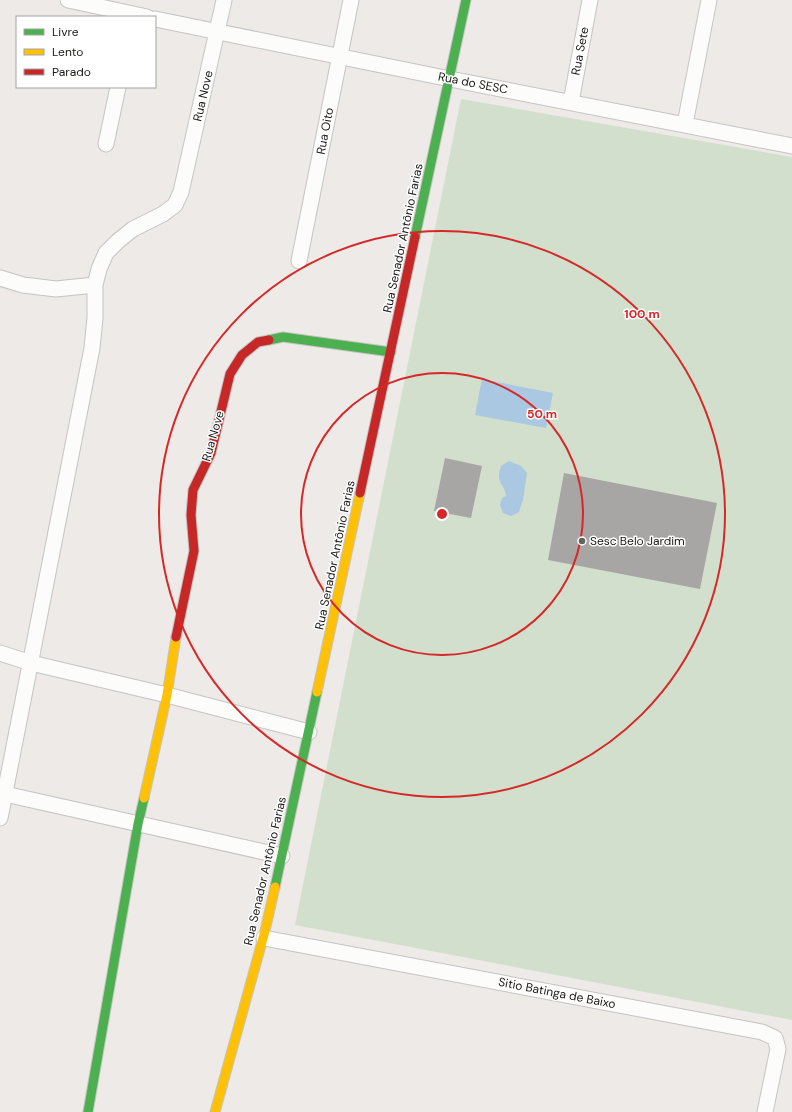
<svg xmlns="http://www.w3.org/2000/svg" width="792" height="1112" viewBox="0 0 792 1112" font-family="'DM Sans',sans-serif">
<style>
.green{fill:#d2dfcc}
.water{fill:#abc8e3}
.building{fill:#a8a6a4}
.lines{fill:none;stroke-linecap:round;stroke-linejoin:round}
.street-casing{stroke:#c6c4c2;stroke-width:17}
.fast-casing{stroke:#c6c4c2;stroke-width:11}
.slow-casing{stroke:#c6c4c2;stroke-width:11}
.jam-casing{stroke:#c6c4c2;stroke-width:11}
.street{stroke:#fcfcfb;stroke-width:15}
.fast{stroke:#4caf50;stroke-width:9}
.slow{stroke:#ffc107;stroke-width:9}
.jam{stroke:#c62828;stroke-width:9}
.ring{fill:none;stroke:#d62828;stroke-width:2}
.poi-dot{fill:#64625f;stroke:#fff;stroke-width:1.5}
.labels{text-anchor:middle;stroke-width:3;stroke-linejoin:round;paint-order:stroke}
.street-label{font-size:12px;fill:#1a1816;stroke:#fff}
.poi-label{font-size:12px;fill:#1a1816;stroke:#fff;text-anchor:start}
.centre{fill:#d62828;stroke:#fff;stroke-width:2}
.ring-label{font-size:12px;text-anchor:middle;font-weight:bold;fill:#d62828;stroke:#fff;stroke-width:3;stroke-linejoin:round;paint-order:stroke}
</style>
<rect width="100%" height="100%" fill="#edeae7"/>
<path class="green" d="M461 99 792 157V1020L295 925Z"/>
<path class="water" d="M482 379 553 393 546 428 475 415Z
M509 461 521 466 527 473 523 500 519 512 511 516 503 513 500 505 502 498 506 496C504 481 495 485 501 466Z"/>
<path class="building" d="M445 458 482 466 471 518 434 511Z
M564 473 717 503 700 589 548 560Z"/>
<g class="lines">
<g class="street-casing">
<path id="street" d="M68 0 147 17
M155 19 450 79 792 146
M571 102 590 0
M685 124 709 0
M106 144 118 87
M299 261 351 0
M0 278 23 285 56 289 95 285
M0 653 31 663 167 695 309 732
M5 794 282 856
M0 818 92 348 95 318V285L99 269 106 253 118 241 133 229 163 214 175 205 181 192 224 0
M264 938 762 1032 775 1038 778 1049 765 1112"/>
</g>
<g class="fast-casing">
<path id="fast" d="M415 237 466 0
M269 340 283 337 391 352
M275 887 317 692
M88 1112 138 824 144 798"/>
</g>
<g class="slow-casing">
<path id="slow" d="M317 692 360 493
M144 798 167 695 176 637
M215 1112 265 931 275 887"/>
</g>
<g class="jam-casing">
<path id="jam" d="M360 493 415 237
M176 637 194 551 191 515 193 490 211 453 230 374 242 355 258 342 269 340"/>
</g>
<use href="#street" class="street"/>
<use href="#fast" class="fast"/>
<use href="#slow" class="slow"/>
<use href="#jam" class="jam"/>
</g>
<g class="ring">
<circle cx="442" cy="514" r="141"/>
<circle cx="442" cy="514" r="283"/>
</g>
<circle class="poi-dot" cx="582" cy="541" r="4"/>
<g class="labels">
<g class="street-label">
<text transform="translate(580 51) rotate(-79)" y="4">Rua Sete</text>
<text transform="translate(473 83) rotate(11)" y="4">Rua do SESC</text>
<text transform="translate(203 96) rotate(-77)" y="4">Rua Nove</text>
<text transform="translate(325 131) rotate(-79)" y="4">Rua Oito</text>
<text transform="translate(403 238) rotate(-78)" y="4">Rua Senador Antônio Farias</text>
<text transform="translate(213 436) rotate(-74)" y="4">Rua Nove</text>
<text transform="translate(335 555) rotate(-78)" y="4">Rua Senador Antônio Farias</text>
<text transform="translate(265 871) rotate(-77)" y="4">Rua Senador Antônio Farias</text>
<text transform="translate(557 993) rotate(11)" y="4">Sitio Batinga de Baixo</text>
</g>
<g class="poi-label">
<text x="590" y="545">Sesc Belo Jardim</text>
</g>
</g>
<circle cx="442" cy="514" r="6" class="centre"/>
<g class="ring-label">
<text x="642" y="318">100 m</text>
<text x="542" y="418">50 m</text>
</g>
<rect x="16" y="16" width="140" height="72" fill="#ffffff" stroke="#a3a3a2"/>
<rect x="24" y="29" width="20" height="6" fill="#4caf50" stroke="#a3a3a2"/>
<text x="52" y="36" font-size="12" fill="#1a1816">Livre</text>
<rect x="24" y="49" width="20" height="6" fill="#ffc107" stroke="#a3a3a2"/>
<text x="52" y="56" font-size="12" fill="#1a1816">Lento</text>
<rect x="24" y="69" width="20" height="6" fill="#c62828" stroke="#a3a3a2"/>
<text x="52" y="76" font-size="12" fill="#1a1816">Parado</text>
</svg>
